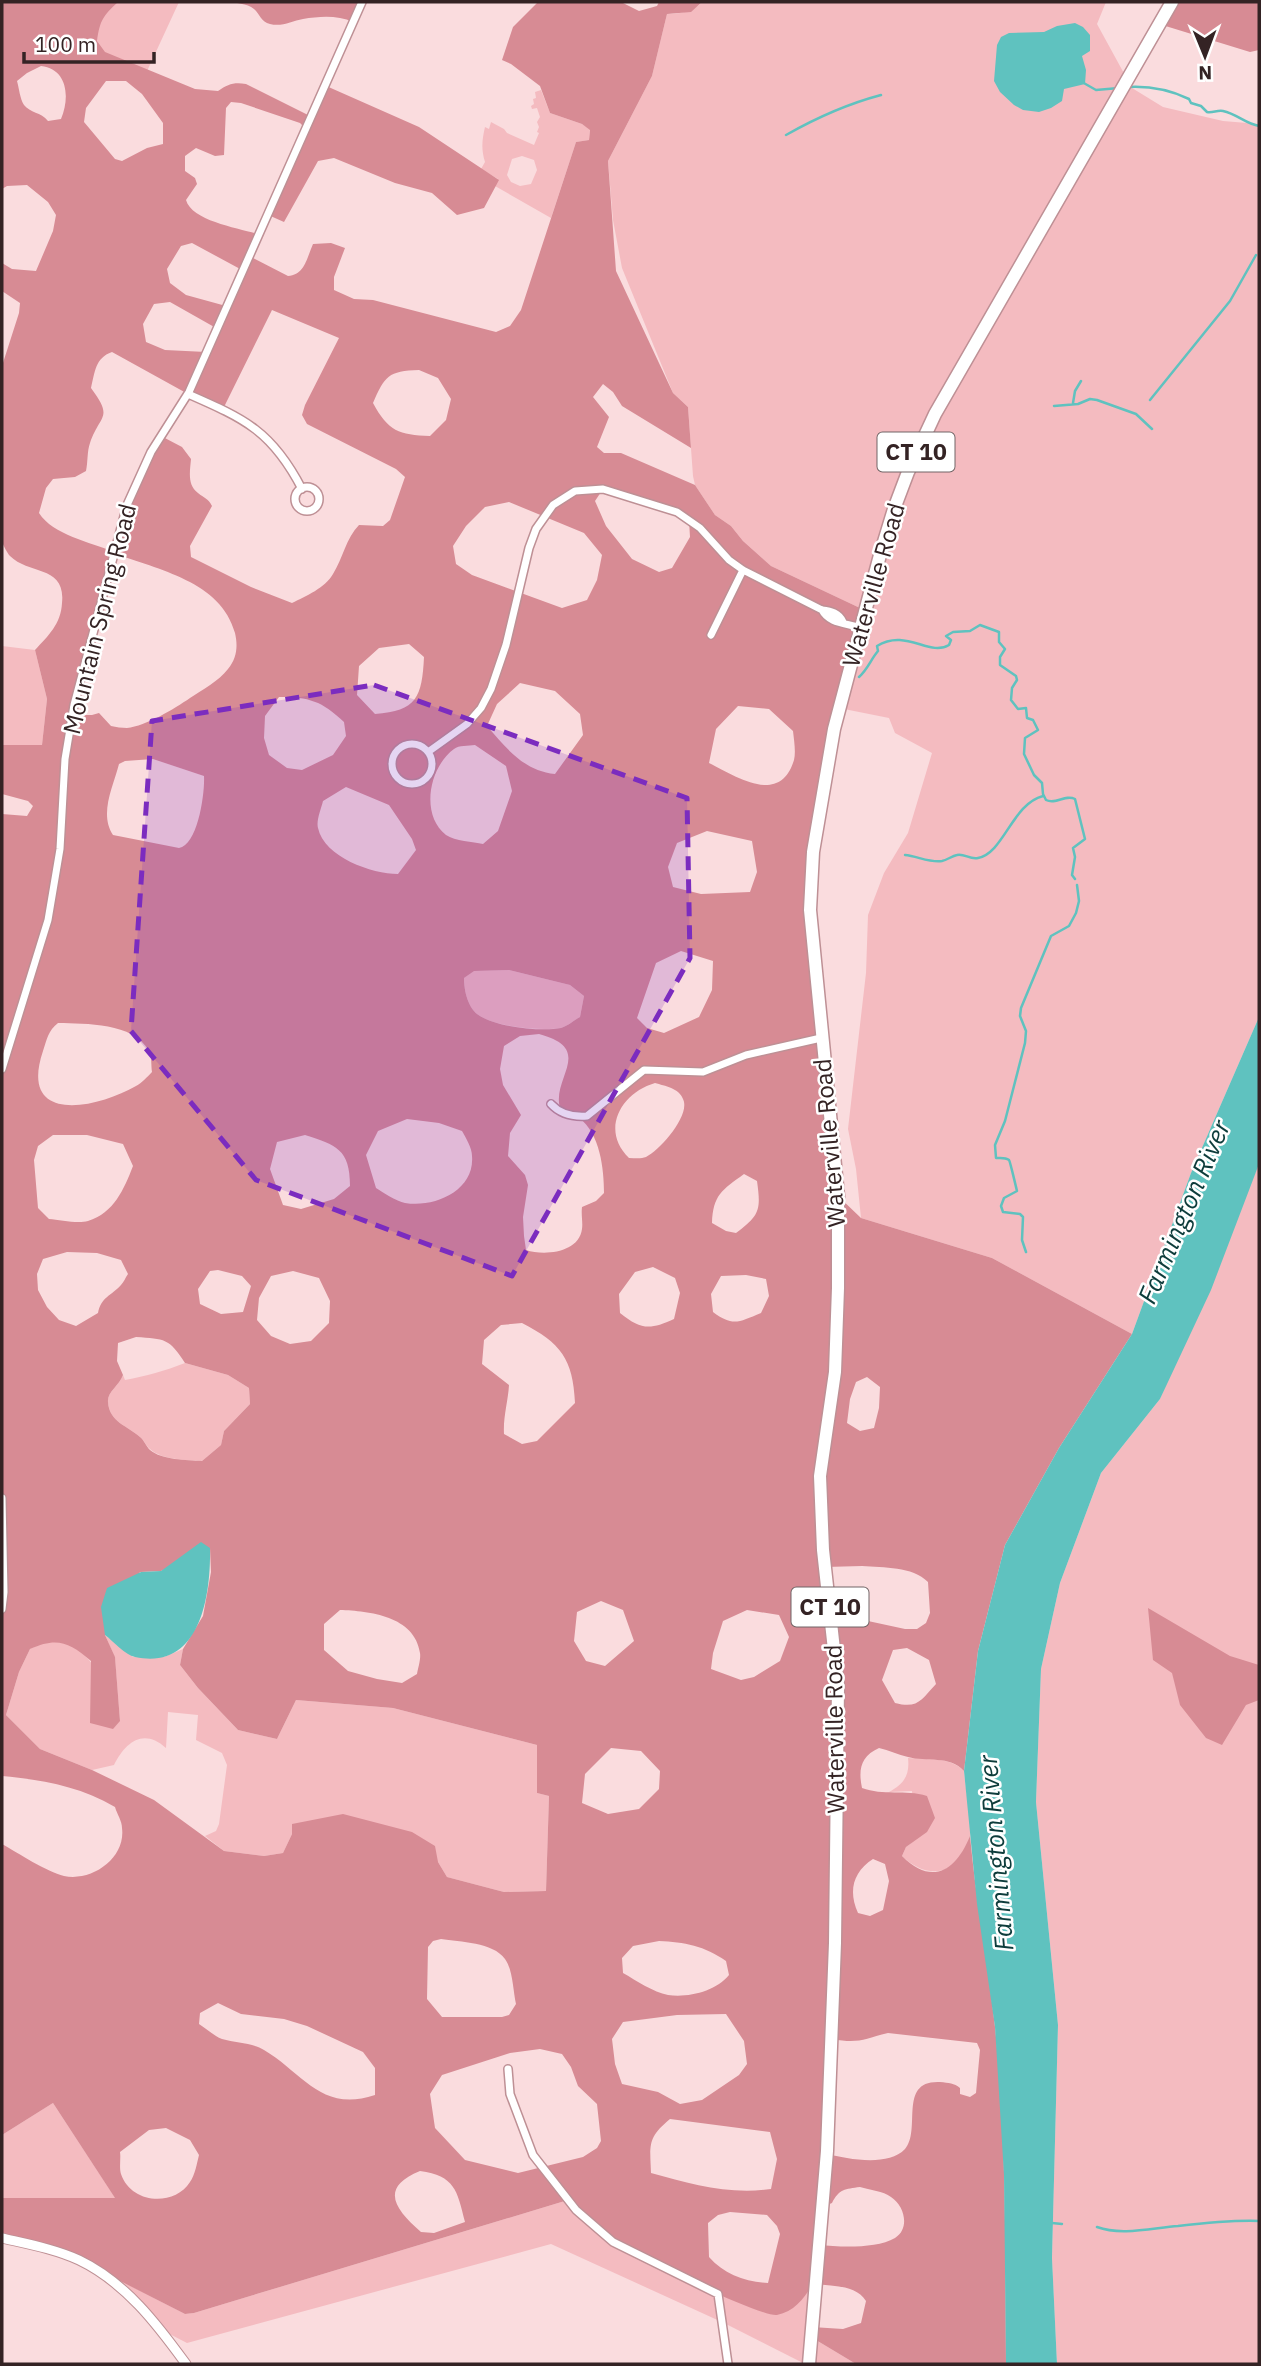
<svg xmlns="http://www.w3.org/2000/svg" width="1261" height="2366" viewBox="0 0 1261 2366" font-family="'IBM Plex Sans',sans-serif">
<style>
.green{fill:#f4bbc0;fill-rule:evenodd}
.forest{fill:#d78b94;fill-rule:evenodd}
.water{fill:#5fc2bf}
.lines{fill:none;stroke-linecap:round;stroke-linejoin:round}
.stream{stroke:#5fc2bf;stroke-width:2.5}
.minor-casing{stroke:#be9095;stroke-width:10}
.tertiary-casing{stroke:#be9095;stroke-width:11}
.trunk-casing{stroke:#be9095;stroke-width:15}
.minor{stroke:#fff;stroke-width:7}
.tertiary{stroke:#fff;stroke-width:9}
.trunk{stroke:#fff;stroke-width:12}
.marked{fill:#7b2cbf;fill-opacity:0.2;stroke:#7b2cbf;stroke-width:5;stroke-dasharray:14 9;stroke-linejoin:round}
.labels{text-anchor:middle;stroke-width:5;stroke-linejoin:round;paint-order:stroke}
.shield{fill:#fff;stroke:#716566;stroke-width:2}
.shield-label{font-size:23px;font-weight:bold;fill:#342324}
.street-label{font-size:24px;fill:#342324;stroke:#fff}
.water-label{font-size:26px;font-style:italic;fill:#0d3c3b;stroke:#fff}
</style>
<rect width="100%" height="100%" fill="#fadcde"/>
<path class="green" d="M2 2H179L142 82Z
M702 2H1106L1097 24 1132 88 1163 107 1223 121 1259 124V1017L1191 1173 1132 1334 992 1258 861 1218 856 1169 848 1129 866 973 868 915 884 873 908 833 932 753 895 733 889 718 844 709 860 608 771 566 743 541 731 526 715 515 695 485 693 476 688 407 673 393 622 268 613 220 608 161 652 76 667 14C680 14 693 12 702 2Z
M541 90 550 113 582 124 590 129 589 140 576 142 551 218 495 186 498 179 481 169 485 162C481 149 482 140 485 127L489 129 491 122 504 129 507 133 534 145 539 133 537 132 539 127 537 122 540 117 537 108 532 109 531 106 534 104 533 99 536 98 535 92ZM522 156 534 160 537 170 531 184 520 186 511 182 507 175 512 159Z
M2 646 35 650 47 699 42 745H2Z
M509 970 570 985 584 996 580 1017C574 1020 568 1026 561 1028 542 1031 497 1027 480 1016 468 1009 464 991 464 978L473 971Z
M1259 1164V2364H1057L1052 2258 1058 2025 1036 1802 1041 1669 1060 1583 1101 1473 1160 1399Z
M185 1363 228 1375 249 1388 250 1404 224 1431 221 1445 202 1461C186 1460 162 1460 150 1449 146 1446 144 1440 140 1437 128 1426 109 1422 108 1402 107 1392 119 1386 123 1375L125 1380C146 1376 165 1371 185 1363Z
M105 1635 133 1657H164L183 1649 180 1665 198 1688 238 1730 277 1739 296 1700 393 1708 537 1745V1793L549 1796 546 1891 504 1892 447 1877 438 1862 292 1834 283 1853 264 1856 224 1851 205 1836 216 1831 219 1824 227 1765 222 1753 196 1740 198 1715 168 1712 166 1748C143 1727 125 1743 114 1765L92 1770 40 1749 6 1715 19 1672 30 1649C36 1646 44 1641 51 1641 93 1641 105 1689 120 1721L115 1658Z
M908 1758C926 1759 951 1757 964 1771 965 1788 972 1820 970 1836 969 1842 964 1850 961 1855 946 1880 919 1873 902 1856L906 1847 915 1840 912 1791 889 1792C904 1784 910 1775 908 1758Z
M53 2103 116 2199 2 2198V2135Z
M568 2200 718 2294 816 2279 811 2337 856 2364H805L724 2323 551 2244 187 2343 158 2328 94 2267 185 2314 194 2313Z"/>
<path class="forest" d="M2 2H118C103 16 100 20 97 41L105 52 195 89 218 91C228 84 234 82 246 84L310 116 324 85 419 127 499 180 484 208 457 215 432 193 395 183 334 158 318 161 284 222 266 214 303 133 302 125 300 123 241 103 231 102 226 108 224 155 215 156 196 148 185 156V171L195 178 197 184 186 200C192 221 238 228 258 234L249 256 288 276C305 275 307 257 313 244L331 243 345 248 334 277V290L354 299 373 300 496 332 510 326 521 310 576 142 589 140 590 130 582 124 550 113 540 86 511 64 502 60 513 27 538 2H621L639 11 657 6 659 2H702L691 12 667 14 652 76 608 161 616 271 673 393 688 407 691 448 622 406 613 392 603 384 593 397 609 417 597 447 604 453H621L695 485 715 515 731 526 743 541 771 566 860 608 834 729 810 910 838 1196 861 1218 992 1258 1132 1334 1059 1448 1005 1545 978 1651 964 1771C950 1755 926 1762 908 1757 898 1755 889 1750 879 1748 861 1756 858 1769 862 1788 883 1796 905 1789 927 1796L935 1818 927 1832 906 1847 902 1856C932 1886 956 1871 970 1836 976 1901 988 1964 995 2027 1007 2139 1005 2252 1006 2364H856L811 2337 812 2327 843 2329 861 2323 866 2301C856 2285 833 2286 815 2284V2280C806 2296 796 2311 777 2315 762 2318 627 2253 612 2240 596 2228 582 2213 568 2200L194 2313 185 2314 77 2259 2 2238V2198H115L53 2103 2 2135V1844C18 1853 47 1872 64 1876 92 1882 126 1858 122 1828 122 1821 117 1814 115 1807 79 1786 43 1780 2 1776V814L27 816 33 806 28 801 2 794V745H42L47 699 35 650C48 636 61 624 62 603 66 565 29 575 10 556 7 553 4 546 2 542V366L19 313 20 303 2 291V263L12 269 36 271 53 231 56 215 48 202 27 185 7 186 2 189ZM41 66C68 69 70 98 61 119L48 121C41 112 30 113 24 105 20 99 19 88 17 81L27 73ZM106 81H126L142 94 163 123V144L147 148 122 161 115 159 84 122 86 108ZM192 243 242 270 226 306 186 295 170 283 167 269 181 246ZM170 302 216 328 206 352 165 350 146 342 143 324 154 304ZM272 310 339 338 305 405 302 415 307 424 396 469 405 477 390 520 383 526 359 525C346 538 343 558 333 574 325 588 306 596 292 603L251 587 191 557 190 546 212 506C208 498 204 498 198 493 187 485 190 471 191 459L182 447 161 436 127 505 114 552C90 542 53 535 39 513L46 488 53 479 75 477 86 471C88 462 87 451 90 443 100 414 114 419 91 388 95 372 95 358 112 352L188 394 223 409ZM419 370 438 378 451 399 446 420 430 436C399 435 388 431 373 403 385 376 388 371 419 370ZM603 489 689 520 690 537 672 568 659 572 632 559 606 526 595 501ZM509 502 584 533 602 555 597 580 587 600 562 608 472 575 456 564 453 546 466 526 485 507ZM114 553C158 570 221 581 235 633 238 646 237 658 228 669 219 681 202 690 190 698 174 709 146 726 127 728 122 728 116 727 111 726L99 713 92 715H73ZM409 644 424 657C422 697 417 711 375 714L357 695 359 666 379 648ZM520 683 555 691 580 714 583 735 555 774C524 771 506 748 487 726L497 704ZM279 697C309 697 322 701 344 722L346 736 333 755 302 770 287 768 269 755 264 738 265 716ZM738 706 769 709 793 731C794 740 796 752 794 760 780 806 737 777 709 763L716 729ZM475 745 506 766 512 791 498 831 483 844C473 842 455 841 446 835 420 815 429 767 454 749 459 745 468 746 475 745ZM153 759 204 776C205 793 198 845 179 848L113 835C99 814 113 787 119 764L125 761ZM346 787 389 805 412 839 416 850 398 874C372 874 324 857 318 828 316 821 321 809 323 801ZM707 831 752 841 757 872 750 892 701 894 673 887 668 867 677 843ZM681 951 713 961 712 990 699 1017 664 1033 647 1028 637 1018 656 963ZM509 970 570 985 584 996 580 1017C574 1020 568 1026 561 1028 542 1032 497 1027 480 1016 468 1009 464 991 464 978L474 971ZM58 1023C86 1024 133 1022 149 1051 152 1056 151 1066 152 1072 147 1077 142 1083 136 1086 96 1109 18 1125 43 1051 47 1039 48 1031 58 1023ZM539 1034C599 1050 546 1081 562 1113 568 1114 575 1115 579 1118 600 1133 604 1169 604 1193L596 1201 582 1207C581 1215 583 1222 582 1229 579 1253 544 1256 526 1250L524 1236 523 1217 528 1185 525 1175 508 1156 510 1133 521 1115 503 1085 500 1069 504 1046 520 1036ZM655 1083C665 1086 679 1088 683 1099 691 1115 660 1150 646 1157 641 1159 635 1158 629 1158 600 1130 621 1093 655 1083ZM407 1119 439 1123 462 1131C466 1138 472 1148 472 1156 475 1191 434 1208 405 1203 396 1201 384 1193 376 1188L366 1155 378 1131ZM53 1135H87L123 1144 133 1166C124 1189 114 1213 88 1221 78 1224 60 1220 49 1219L38 1208 34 1160 38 1146ZM305 1135C336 1145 350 1149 350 1186L334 1199 301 1209 283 1205 270 1169 277 1142ZM744 1174 757 1181C761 1210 760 1215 736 1233L726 1231 712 1223C713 1195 722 1190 744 1174ZM67 1252 97 1253 121 1260 128 1274C125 1278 124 1282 121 1285 111 1296 101 1297 98 1313L76 1326 59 1320 47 1307 38 1290 37 1274 43 1259ZM653 1267 675 1278 680 1293 674 1319C650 1330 641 1330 620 1313L619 1294 635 1272ZM218 1270 242 1276 251 1286 243 1312 221 1314 200 1304 198 1289 210 1271ZM293 1271 319 1278 330 1301 329 1323 311 1341 290 1344 271 1336 257 1320 259 1298 271 1276ZM746 1275 766 1279 769 1296 761 1313C739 1322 733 1327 713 1312L711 1294 721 1276ZM522 1323C561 1343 573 1359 575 1403L537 1441 522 1444 504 1434C503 1417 508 1402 509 1385L482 1364 484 1340 501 1325ZM136 1337C165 1339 169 1338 185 1363L228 1375 249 1388 250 1404 224 1431 221 1445 202 1461C186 1460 162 1460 150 1450 146 1446 144 1440 140 1437 128 1426 109 1422 108 1402 107 1392 119 1386 123 1375L117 1361 118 1343ZM867 1377 880 1387 879 1408 874 1428 860 1431 847 1423 850 1399 856 1382ZM210 1548 211 1572 203 1616 183 1649 180 1665 198 1688 238 1730 277 1739 296 1700 393 1708 537 1745V1793L549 1796 546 1891 504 1892 447 1877 438 1862 435 1846 412 1832 343 1814 292 1824V1834L283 1853 264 1856 224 1851 154 1800 92 1770 40 1749 6 1715 19 1672 30 1649C57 1637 69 1642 91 1661L90 1723 113 1729 120 1721 115 1657 105 1635 140 1572 161 1571ZM862 1566C884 1568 912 1566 928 1582L930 1613 926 1623 917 1629H905L868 1621 832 1623 825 1567ZM601 1601 623 1610 634 1641 605 1666 586 1661 574 1641 577 1612ZM340 1610C369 1611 415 1616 420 1653 421 1659 418 1668 417 1674L402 1683 377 1679 348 1671 324 1650V1624ZM747 1610 779 1615 789 1637 780 1661 754 1677 741 1680 711 1669 713 1653 723 1621ZM907 1648 929 1660 936 1684C921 1700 918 1709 895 1703L882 1680 893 1650ZM611 1748 641 1751 660 1771 659 1789 639 1809 608 1814 582 1803 585 1774ZM873 1859 885 1864 889 1881 883 1910 870 1916 858 1913C848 1891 853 1872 873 1859ZM441 1939C460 1942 493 1942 505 1959 513 1970 513 1991 516 2004L509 2015 502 2017H442L427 1999 428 1947 433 1941ZM659 1941C684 1942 705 1946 726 1961L729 1975C716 1991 689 1998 668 1995 653 1992 637 1981 623 1973L622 1958 633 1946ZM218 2003 241 2014 284 2019 307 2026 363 2052 375 2068V2095C321 2113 303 2073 264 2050 253 2043 236 2043 222 2039 214 2036 207 2029 199 2024L200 2013ZM726 2014 744 2041 747 2064 739 2075 702 2100 680 2104 658 2092 622 2084 615 2064 612 2039 623 2022 677 2015ZM888 2033 977 2043 980 2050 976 2093 970 2097 960 2094V2088C954 2083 949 2083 940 2082 897 2080 922 2130 905 2149 888 2167 848 2159 827 2154L832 2039C859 2044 863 2039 888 2033ZM540 2049 562 2054 571 2067 578 2086 597 2104 601 2141 597 2148 583 2157 518 2173 465 2160 435 2128 430 2094 442 2075 510 2053ZM670 2119 770 2132 777 2159 771 2189C729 2195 691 2184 651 2173 650 2145 647 2138 670 2119ZM166 2128 190 2140 199 2155C197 2163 195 2175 190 2182 174 2207 131 2204 121 2174 119 2168 121 2158 120 2152L149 2130ZM420 2171C455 2176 457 2190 465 2222L434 2233 421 2232C396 2210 378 2188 420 2171ZM860 2187C870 2190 883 2191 891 2197 905 2206 910 2229 895 2238 876 2249 840 2247 819 2245L822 2207 832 2203C839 2189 845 2189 860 2187ZM730 2212 767 2215 777 2226 780 2234 768 2283C745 2282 724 2274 709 2257L708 2223 718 2215Z
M227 2H362L353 22C338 15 320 16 303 19 292 21 282 27 270 24 261 22 260 14 254 9 247 3 235 3 227 2Z
M1172 2H1259V50L1250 52 1159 24Z
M1148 1608 1230 1656 1259 1665V1700L1246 1705 1222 1745 1206 1738 1180 1705 1172 1673 1153 1660Z"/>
<path class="water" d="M1075 23 1083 27 1090 35V51L1082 56 1086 70 1085 84 1064 89 1062 101 1051 108 1039 112 1023 110 1014 105 1000 92 994 81 997 45 1001 37 1009 33 1044 32 1057 26Z
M1259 1017V1164L1211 1290 1160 1399 1101 1473 1060 1583 1041 1669 1036 1802 1058 2025 1052 2258 1057 2364H1006L1004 2175 995 2027 977 1904 964 1771 978 1651 1005 1545 1059 1448 1132 1334 1191 1173Z
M201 1542 210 1548C211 1596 200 1671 135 1657 125 1655 113 1641 105 1635L101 1607 107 1588 141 1572 161 1571Z"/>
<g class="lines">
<path class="stream" d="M1082 82 1096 90 1119 88
M1129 87C1150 86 1170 90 1189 99L1191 103 1201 106 1207 112C1213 113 1217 110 1223 111 1237 114 1246 124 1259 126
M786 135C816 118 847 104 881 95
M1150 400 1230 301 1256 255
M1073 403 1075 391 1081 381
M1054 406 1078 404 1090 399 1097 400 1136 414 1152 429
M859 677C868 669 871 659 878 651L877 646C906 628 929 657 949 645L951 640 946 636 953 632 970 631 980 625 999 632V642L1005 649 1000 657V665L1016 676 1017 680 1012 688 1011 700 1018 709 1026 708 1027 718 1033 720 1038 730 1025 738 1024 754 1034 775 1042 783 1043 794 1046 800C1056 805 1065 794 1075 799L1085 839 1073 848 1075 857 1072 875 1075 879
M905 855C917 856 930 863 942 861 947 860 952 856 957 855 964 853 970 860 978 858 1004 853 1012 804 1043 796
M1026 1252 1022 1240 1023 1217 1020 1214 1003 1212 1001 1206 1004 1198 1017 1191C1016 1187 1010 1161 1009 1160 1005 1157 1000 1158 996 1158L995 1145 1005 1121 1025 1043 1026 1031 1020 1016 1021 1008 1051 936 1069 926 1076 913 1079 901 1077 885
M1052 2223 1062 2224
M1097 2227C1121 2236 1152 2228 1178 2226 1204 2223 1233 2220 1259 2221"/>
<g class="minor-casing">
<path id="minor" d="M188 394C245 419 272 431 302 489
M295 499a12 12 0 1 1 24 0a12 12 0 1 1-24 0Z
M822 610C829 624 847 623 861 628
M711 635 743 570
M392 764a20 20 0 1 1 40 0a20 20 0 1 1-40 0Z
M428 752 467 724 481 708 491 689 506 645 529 548 536 529 553 505 575 491 603 489 677 512 700 528 729 560 743 570 822 610C831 611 839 613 843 622
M2 1069 48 920 60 849 65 759 74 705 127 505 151 452 189 392 362 2
M551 1104C560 1114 573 1117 587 1116L644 1070 703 1072 746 1055 821 1038
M2 1498 4 1592 2 1609
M508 2069 510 2094 533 2155 576 2210 613 2242 718 2294 728 2364"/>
</g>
<g class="tertiary-casing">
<path id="tertiary" d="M2 2238C28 2244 55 2249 79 2260 125 2282 157 2324 186 2364"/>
</g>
<g class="trunk-casing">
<path id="trunk" d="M809 2364 827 2151 835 1943 838 1686 823 1550 820 1476 835 1372 838 1288V1196L810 910 813 852 834 729 880 555 894 509 908 472 935 414 1172 2"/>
</g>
<use href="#minor" class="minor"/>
<use href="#tertiary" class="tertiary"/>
<use href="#trunk" class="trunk"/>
</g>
<path class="marked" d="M374 685 687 798 690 958 512 1276 256 1180 131 1031 152 721Z"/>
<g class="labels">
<g class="shield">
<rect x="877.5" y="432.5" width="77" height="39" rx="5"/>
<rect x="791.5" y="1587.5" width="77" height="39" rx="5"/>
</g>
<g class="shield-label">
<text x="916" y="460">CT 10</text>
<text x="830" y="1615">CT 10</text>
</g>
<g class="street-label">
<text transform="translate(874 585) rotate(-74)" y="8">Waterville Road</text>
<text transform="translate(100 619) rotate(-76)" y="8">Mountain Spring Road</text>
<text transform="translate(830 1143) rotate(-95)" y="8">Waterville Road</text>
<text transform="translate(835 1729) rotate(-91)" y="8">Waterville Road</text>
</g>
<g class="water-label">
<text transform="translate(1184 1212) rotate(-67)" y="9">Farmington River</text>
<text transform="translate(996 1853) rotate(-95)" y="9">Farmington River</text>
</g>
</g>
<rect width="1261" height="2366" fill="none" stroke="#342324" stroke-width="7"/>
<g transform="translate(1205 56) rotate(179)" stroke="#ffffff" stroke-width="5" paint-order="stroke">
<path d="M0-5L12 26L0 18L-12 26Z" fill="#342324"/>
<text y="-10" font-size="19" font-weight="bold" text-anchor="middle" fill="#342324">N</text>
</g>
<path d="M24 52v10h130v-10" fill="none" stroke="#342324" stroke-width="3.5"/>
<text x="35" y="52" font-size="21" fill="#342324" stroke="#ffffff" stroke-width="5" paint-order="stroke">100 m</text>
</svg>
